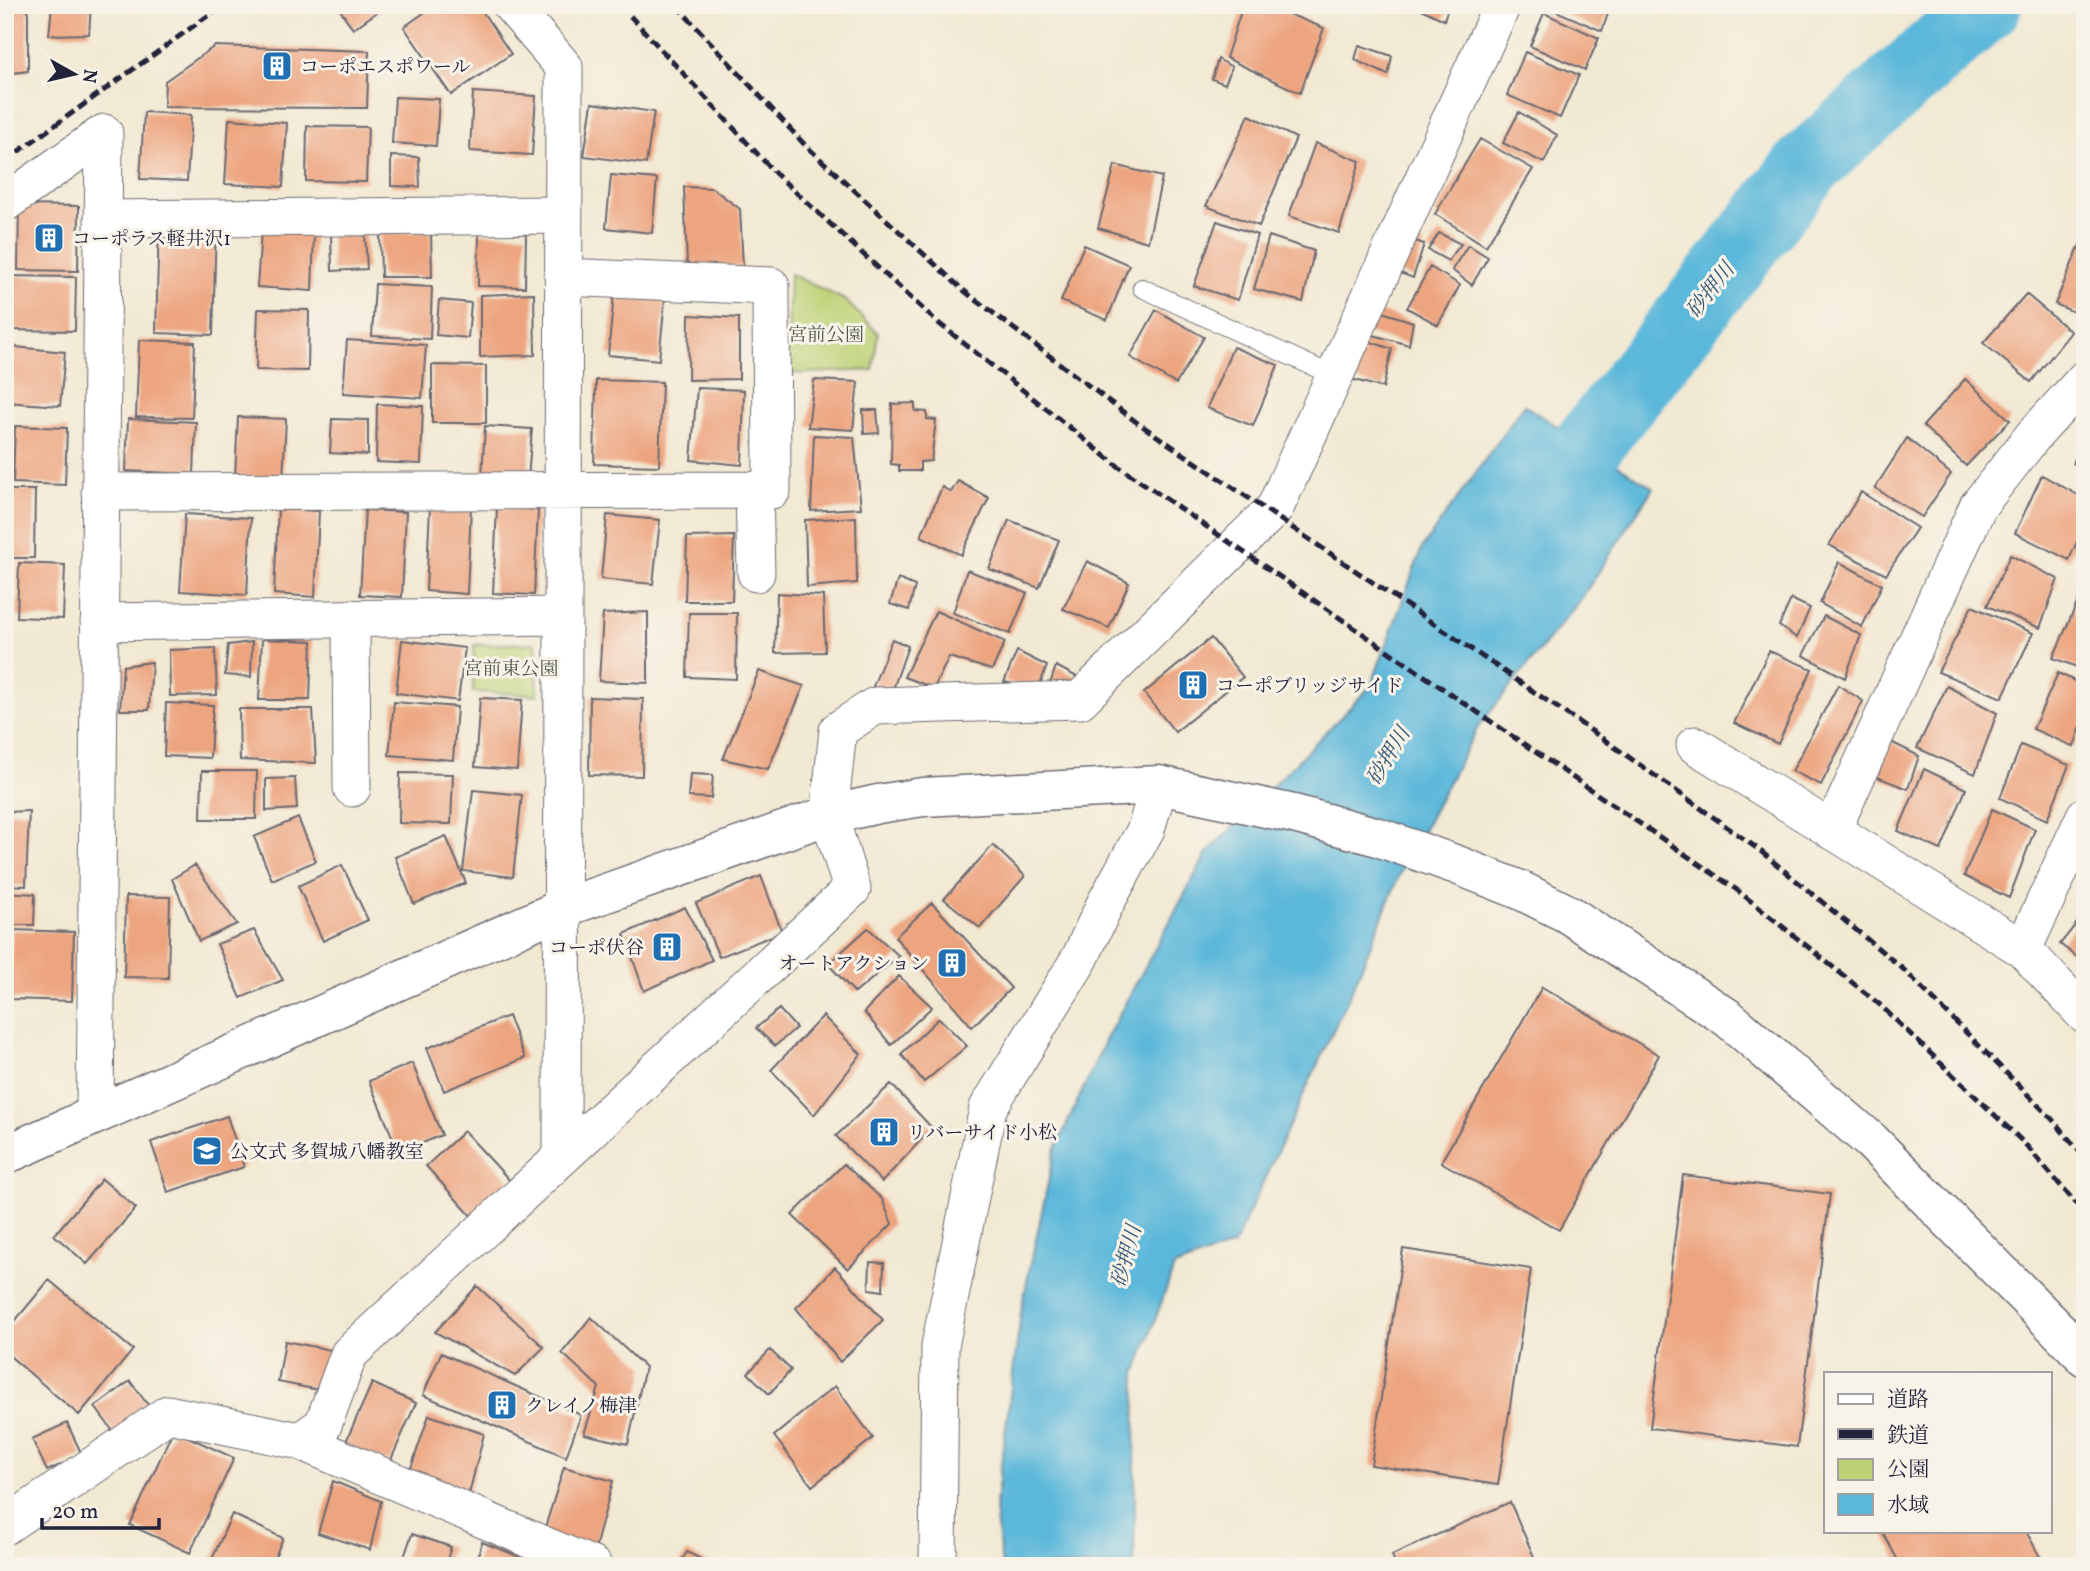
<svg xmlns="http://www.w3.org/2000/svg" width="2090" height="1571" viewBox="0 0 2090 1571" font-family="Vollkorn,'Noto Serif JP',serif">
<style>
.green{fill:#bdd275;stroke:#707a58;stroke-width:2}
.water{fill:#5cb8da;stroke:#3f6d8a;stroke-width:2}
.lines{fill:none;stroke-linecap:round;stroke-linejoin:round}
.river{stroke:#5cb8da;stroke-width:70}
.building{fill:#eda580}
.service-casing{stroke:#6b6870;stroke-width:20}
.minor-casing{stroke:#6b6870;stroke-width:39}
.tertiary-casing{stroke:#6b6870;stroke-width:41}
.service{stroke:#fff;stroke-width:18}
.minor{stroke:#fff;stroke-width:37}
.tertiary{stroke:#fff;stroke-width:38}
.rail{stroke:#22223b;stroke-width:5;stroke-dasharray:10 5;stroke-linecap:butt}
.labels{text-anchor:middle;stroke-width:6;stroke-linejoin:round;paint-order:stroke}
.poi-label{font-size:19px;fill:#22223b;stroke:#f7f3e8;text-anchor:start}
.park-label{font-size:19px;fill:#50574c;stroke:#f7f3e8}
.water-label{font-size:21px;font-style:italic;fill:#365673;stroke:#f7f3e8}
</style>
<rect width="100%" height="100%" fill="#f7f3e8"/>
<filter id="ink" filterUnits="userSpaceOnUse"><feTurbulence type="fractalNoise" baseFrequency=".0143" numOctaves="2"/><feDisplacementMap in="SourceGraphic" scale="14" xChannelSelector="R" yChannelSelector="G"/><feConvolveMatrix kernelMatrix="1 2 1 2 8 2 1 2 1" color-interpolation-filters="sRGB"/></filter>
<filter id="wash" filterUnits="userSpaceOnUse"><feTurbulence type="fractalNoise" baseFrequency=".00686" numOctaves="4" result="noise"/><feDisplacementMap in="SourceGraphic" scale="28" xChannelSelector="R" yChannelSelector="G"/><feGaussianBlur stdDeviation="1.57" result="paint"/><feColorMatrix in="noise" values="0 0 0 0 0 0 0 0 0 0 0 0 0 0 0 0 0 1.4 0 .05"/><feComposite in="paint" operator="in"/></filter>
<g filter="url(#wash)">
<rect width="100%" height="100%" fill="#f2e9d3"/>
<path class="green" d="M790 274 845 300 878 333 873 370 787 374Z
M536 643 538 695 473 692 474 645Z"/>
<path class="water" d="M1524 405 1653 488 1581 599 1478 727 1400 873 1356 981 1234 1245 1174 1267 1136 1374 1134 1566H1002L995 1510 1022 1305 1055 1150 1107 1037 1207 853 1371 686 1422 548Z"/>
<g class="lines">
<path class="river" d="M1531 523 1543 502 1809 164 1987 5"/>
</g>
<g id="blocks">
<path class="building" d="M52 5H91L89 34 49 35Z
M337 5H387L353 29Z
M435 5H478L511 54 451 95 404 27Z
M1243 5H1266L1324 28 1300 93 1226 58Z
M1422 5H1449L1444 20 1421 9Z
M1550 5H1611L1602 31 1549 8Z
M5 6H28V71L5 74Z
M1544 13 1599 38 1585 70 1530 46Z
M1359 45 1392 56 1388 75 1355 60Z
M215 46 369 51 367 108 164 107 165 81Z
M1525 52 1579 75 1560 118 1507 95Z
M1218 59 1232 67 1225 84 1212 79Z
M473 92 536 96 532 155 470 151Z
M395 97 439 99 436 146 392 143Z
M592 103 654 112 646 164 584 156Z
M144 112 191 115 187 181 140 179Z
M1519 112 1557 135 1544 163 1503 143Z
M1249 115 1296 138 1259 226 1206 206Z
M229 119 287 123 283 187 225 184Z
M307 126 368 127 366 182 306 181Z
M1480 139 1533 169 1486 246 1435 214Z
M1315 143 1360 161 1339 233 1289 216Z
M391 156 419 157 420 187 391 186Z
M1115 165 1162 177 1148 242 1098 228Z
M611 175 657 179 652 233 606 228Z
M684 187 712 188 740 209 743 267 687 266Z
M19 205 79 206 78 271 18 270Z
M1217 221 1257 235 1238 300 1194 286Z
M159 223 216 224 213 335 156 333Z
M261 231 314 234 312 291 257 287Z
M365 232 367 269 332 271 331 234Z
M431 232 432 277H381L380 233Z
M479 233 526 234 525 287 478 286Z
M1439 233 1461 244 1448 261 1428 250Z
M1269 236 1314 251 1303 302 1254 289Z
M1409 239 1424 244 1413 278 1395 271Z
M2081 242 2085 244V317L2055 304Z
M1084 245 1129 265 1107 320 1061 301Z
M1468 245 1488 257 1472 285 1452 270Z
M1430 267 1460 285 1438 325 1407 308Z
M6 276 76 277 75 331 5 330Z
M375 284 432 287 430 339 372 336Z
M534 293 535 355 480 357V295Z
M614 294 665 299 659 360 608 355Z
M2026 294 2071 332 2031 382 1983 343Z
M439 300 471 303 468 338 436 335Z
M258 309 309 310 308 371 256 370Z
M1373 309 1413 322 1409 345 1366 333Z
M1156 310 1204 337 1176 384 1130 357Z
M689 315 739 318V379L688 380Z
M1362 339 1392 349 1383 388 1348 378Z
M139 340 195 342 192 418 136 417Z
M347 340 426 345 422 398 343 393Z
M5 346 65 352 60 406 5 402Z
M1233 347 1278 365 1253 426 1207 408Z
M432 365 486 366V423H432Z
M1965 379 2010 420 1966 466 1923 426Z
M596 380 662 382 659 466 594 464Z
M814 380 858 382 853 430 808 427Z
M697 388 744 390 742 465 691 460Z
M915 403V411L927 412V419L936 420 931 461 920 462V471H899V465L891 464 892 404Z
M377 404 423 406 421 464 376 462Z
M863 410H877L879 433 864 434Z
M238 417 286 419 283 479 235 476Z
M128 419 196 422 194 474 126 471Z
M332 419 368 420V455L330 453Z
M15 426 67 428 65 485 13 483Z
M485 426 532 429 528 479 482 476Z
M814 435 854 437 861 508 811 511Z
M1907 438 1951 474 1922 517 1875 488Z
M2085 440V469L2073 463Z
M2042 475 2085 499V523L2069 560 2015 533Z
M958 481 989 498 961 555 921 536 942 487 951 492Z
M5 490H35L34 558H5Z
M1861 492 1917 528 1886 575 1829 545Z
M430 507 471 508 467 594 426 591Z
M497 507 538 510 534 595 493 593Z
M278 509 319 511 315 597 274 594Z
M365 510 406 512 402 597 360 595Z
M185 514 251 518 247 595 180 591Z
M607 515 660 520 653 584 601 579Z
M856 517 857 583 807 587 805 520Z
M1009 520 1059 540 1039 588 989 569Z
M734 536 732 601H685L687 537Z
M2010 555 2058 579 2040 628 1987 606Z
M1087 561 1129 583 1109 628 1063 609Z
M1839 562 1882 585 1862 627 1820 603Z
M19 563 65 565 63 619 17 617Z
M967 570 1027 593 1010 634 953 613Z
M898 579 915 586 909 610 890 604Z
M777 593 823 596 825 652 775 653Z
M2081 594 2085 596V670L2053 658Z
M1791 599 1810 608 1797 638 1779 626Z
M1972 606 2033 633 2002 698 1938 672Z
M936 611 1005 642 992 670 949 657 934 688 904 677Z
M648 612V683L599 681 603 614Z
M689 613H737L736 679 687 677Z
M1824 616 1861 635 1845 678 1803 655Z
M1211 638 1243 677 1175 732 1144 693Z
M262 639 312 641 310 700H259Z
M892 639 908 646 891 695 872 689Z
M402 640 465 648 458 701 396 693Z
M252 642 251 677 225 675 228 645Z
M215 648 217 695 170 696 169 650Z
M1017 651 1047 666 1038 689 1004 682Z
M1769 651 1812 669 1778 744 1734 723Z
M152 662 149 710H120L123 666Z
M1056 666 1081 679 1070 691 1048 690Z
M759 671 804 686 768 769 723 759Z
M2058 673 2085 686V713L2074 747 2033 729Z
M1838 685 1863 701 1821 785 1792 771Z
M5 686H10V742H5Z
M1947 686 1997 713 1975 774 1917 748Z
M590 697 643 699 642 776 589 775Z
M480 698 522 700 517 770 475 767Z
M394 702 457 707 453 760 389 755Z
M166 703 213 705 210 758 164 756Z
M239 709H313L316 763 240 760Z
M1891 742 1919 756 1908 789 1877 777Z
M2021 745 2069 765 2047 820 2000 798Z
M1924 769 1966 789 1941 850 1898 831Z
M202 771H257L256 819H201Z
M400 773 453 774 451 824 399 823Z
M690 774 713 775 711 798 688 797Z
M295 778 297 809 266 811V779Z
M473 790 522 795 513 877 463 871Z
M1992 809 2035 829 2009 898 1964 876Z
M29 811 26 886 5 885V812Z
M298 818 316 861 272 880 254 837Z
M446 836 466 883 414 904 395 857Z
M993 845 1025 876 980 928 944 899Z
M195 865 237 924 199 941 172 879Z
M342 865 368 920 323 941 298 886Z
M761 876 782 932 719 957 696 903Z
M5 892 35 894 34 925H5Z
M126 896 170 897 168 978 124 977Z
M932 903 1011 988 972 1027 895 937Z
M685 907 712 960 644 991 624 934Z
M2085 913V963L2060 944Z
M868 928 899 956 855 993 828 964Z
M12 930 74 932 72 1001 10 999Z
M254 930 283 980 241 998 217 944Z
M899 976 932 1007 891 1045 864 1012Z
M1542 987 1659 1055 1559 1230 1441 1162Z
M779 1009 796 1028 775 1046 756 1028Z
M508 1016 525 1058 444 1091 427 1048Z
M823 1016 861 1054 814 1115 771 1070Z
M939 1018 967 1046 924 1082 901 1054Z
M412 1063 442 1135 399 1153 369 1081Z
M891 1084 932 1128 882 1182 836 1136Z
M227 1116 244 1167 168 1192 151 1142Z
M464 1131 514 1185 475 1220 426 1166Z
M844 1164 882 1199 892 1224 848 1269 792 1215Z
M1683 1175 1830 1194 1797 1447 1650 1428Z
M102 1179 136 1208 87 1264 54 1235Z
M1403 1249 1531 1269 1498 1485 1371 1465Z
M870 1262 884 1263 883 1291 869 1289Z
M835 1267 883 1320 840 1362 796 1308Z
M49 1280 133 1350 79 1415 5 1352V1333Z
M477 1286 544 1347 515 1376 435 1332Z
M591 1317 645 1367 628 1444 584 1434 599 1387 562 1353Z
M285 1341 331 1350 324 1391 278 1382Z
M770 1350 791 1370 769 1394 748 1373Z
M441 1353 581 1415 566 1457 423 1395Z
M130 1381 151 1409 115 1434 95 1407Z
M372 1383 416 1403 390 1462 344 1446Z
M835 1386 873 1438 812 1486 774 1436Z
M429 1415 484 1434 468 1498 408 1477Z
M67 1423 82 1455 47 1471 32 1439Z
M173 1430 234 1458 190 1553 130 1525Z
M564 1467 613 1481 593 1556 542 1537Z
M333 1481 381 1501 370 1550 318 1533Z
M1510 1502 1538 1566H1396L1392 1555Z
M232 1514 283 1538 271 1566H209Z
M1882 1531H2026L2045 1566H1901Z
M412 1534 451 1547 445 1566H401Z
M482 1542 525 1559 523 1566H475Z
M687 1552 714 1566H678Z"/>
</g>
</g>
<g filter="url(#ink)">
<use href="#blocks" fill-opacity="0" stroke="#6b6870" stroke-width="2"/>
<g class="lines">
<g class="service-casing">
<path id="service" d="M1142 288 1334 376"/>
</g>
<g class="minor-casing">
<path id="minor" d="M511 5 564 67 562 1157
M5 203 104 133 95 1114
M103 219 563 215
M754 490 756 573
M100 492 772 490 771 286 563 277
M351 618 352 788
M99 622 563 616
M1695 745 2023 949 2085 1015
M1832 831 1978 506 2033 436 2085 379
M2023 949 2085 816
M300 1441 593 1566
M5 1526 168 1414 300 1441 323 1425 349 1354 852 889 829 815 838 730 875 706 1080 700 1275 508 1502 5
M938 1566 940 1346 988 1108 1080 958 1105 904 1146 829 1159 785"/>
</g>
<g class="tertiary-casing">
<path id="tertiary" d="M5 1155 563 908 829 815 878 804 923 797 1159 785 1294 814 1378 837 1457 865 1520 890 1568 914 1728 1018 1871 1141 2085 1357"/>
</g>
<use href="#service" class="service"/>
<use href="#minor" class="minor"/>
<use href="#tertiary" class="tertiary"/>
<path class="rail" d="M620 5 776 174 936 321 1118 466 1737 890 1879 1004 2025 1144 2085 1214
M676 5 805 145 963 290 1135 421 1602 738 1758 849 1902 968 2052 1119 2085 1158
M5 161 223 5"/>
</g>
</g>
<defs>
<g id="building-square" transform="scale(1.575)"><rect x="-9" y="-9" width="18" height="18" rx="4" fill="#1f6fb2" stroke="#f7f3e8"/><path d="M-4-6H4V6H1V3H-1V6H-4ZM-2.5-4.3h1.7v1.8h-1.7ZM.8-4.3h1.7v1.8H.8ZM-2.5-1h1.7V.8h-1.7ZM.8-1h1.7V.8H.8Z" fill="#fff"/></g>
<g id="school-square" transform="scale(1.575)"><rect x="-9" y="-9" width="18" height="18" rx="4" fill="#1f6fb2" stroke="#f7f3e8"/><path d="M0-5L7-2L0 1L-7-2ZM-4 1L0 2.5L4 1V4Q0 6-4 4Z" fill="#fff"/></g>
</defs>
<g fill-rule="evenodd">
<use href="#building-square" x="277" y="66"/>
<use href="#building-square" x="49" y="238"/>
<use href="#building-square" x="1193" y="685"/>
<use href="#building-square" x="667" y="947"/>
<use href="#building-square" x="952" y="963"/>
<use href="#building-square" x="884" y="1132"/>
<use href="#school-square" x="207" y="1151"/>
<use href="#building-square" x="502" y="1405"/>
</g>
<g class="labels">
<g class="poi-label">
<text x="300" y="73">コーポエスポワール</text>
<text x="72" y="245">コーポラス軽井沢1</text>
<text x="1216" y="692">コーポブリッジサイド</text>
<text x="644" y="954" text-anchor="end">コーポ伏谷</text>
<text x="929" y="970" text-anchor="end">オートアクション</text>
<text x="907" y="1139">リバーサイド小松</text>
<text x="230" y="1158">公文式 多賀城八幡教室</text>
<text x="525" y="1412">クレイノ梅津</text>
</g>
<g class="park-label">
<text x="826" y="341">宮前公園</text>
<text x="511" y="675">宮前東公園</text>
</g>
<g class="water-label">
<text transform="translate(1710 290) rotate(-52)" y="7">砂押川</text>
<text transform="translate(1388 756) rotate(-59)" y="7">砂押川</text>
<text transform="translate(1126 1256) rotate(-75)" y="7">砂押川</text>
</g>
</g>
<rect width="2090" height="1571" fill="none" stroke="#f7f3e8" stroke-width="28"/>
<rect x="1824" y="1372" width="228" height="161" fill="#f7f3e8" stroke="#a29fa3" stroke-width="2"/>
<rect x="1838" y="1394" width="35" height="10" fill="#ffffff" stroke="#a29fa3" stroke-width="2"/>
<text x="1887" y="1406" font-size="21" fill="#22223b">道路</text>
<rect x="1838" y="1429" width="35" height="10" fill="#22223b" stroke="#a29fa3" stroke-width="2"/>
<text x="1887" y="1442" font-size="21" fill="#22223b">鉄道</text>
<rect x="1838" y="1459" width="35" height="21" fill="#bdd275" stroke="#a29fa3" stroke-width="2"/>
<text x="1887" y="1476" font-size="21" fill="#22223b">公園</text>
<rect x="1838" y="1494" width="35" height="21" fill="#5cb8da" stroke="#a29fa3" stroke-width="2"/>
<text x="1887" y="1512" font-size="21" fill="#22223b">水域</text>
<g transform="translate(74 74) rotate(98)" stroke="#f7f3e8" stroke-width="5" paint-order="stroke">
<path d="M0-5L12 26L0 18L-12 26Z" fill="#22223b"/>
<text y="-10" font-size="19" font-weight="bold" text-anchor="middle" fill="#22223b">N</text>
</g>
<path d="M42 1518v10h117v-10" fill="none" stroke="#22223b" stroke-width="3.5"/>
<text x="52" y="1518" font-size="21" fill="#22223b" stroke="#f7f3e8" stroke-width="5" paint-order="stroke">20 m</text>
</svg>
